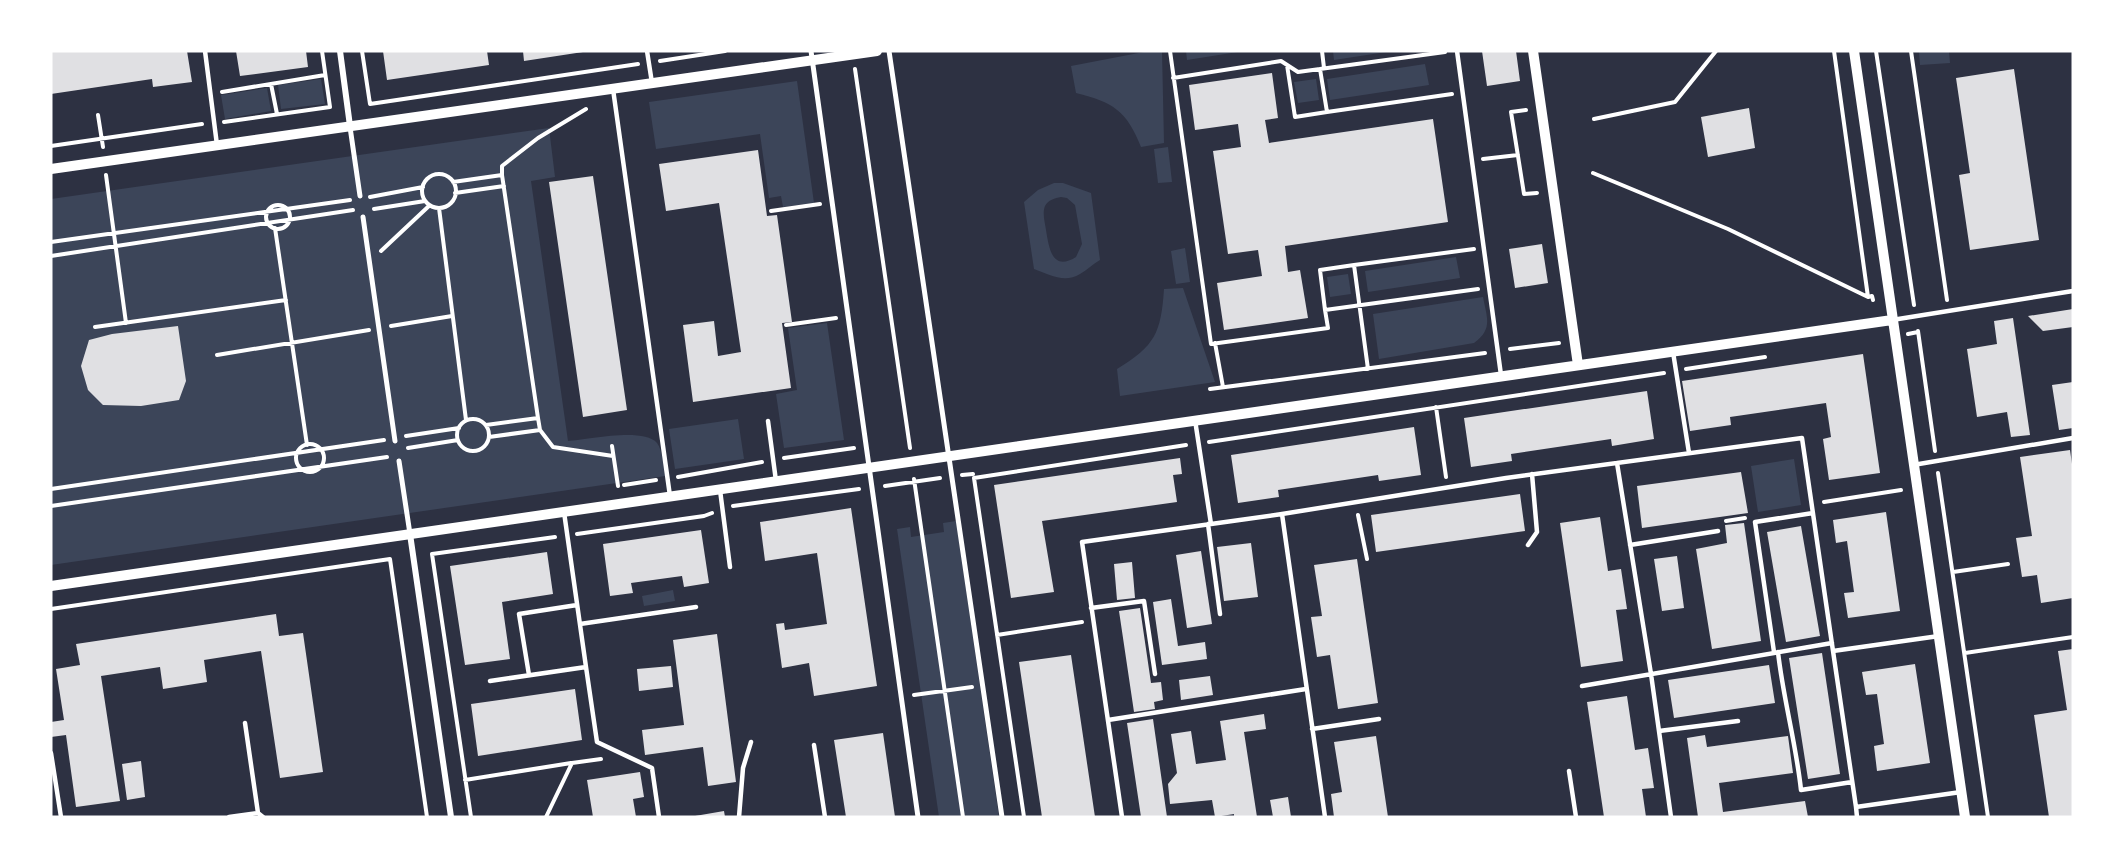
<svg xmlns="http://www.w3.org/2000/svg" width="2124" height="868" viewBox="0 0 2124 868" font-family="Montserrat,sans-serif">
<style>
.green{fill:#3c4559;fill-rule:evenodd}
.building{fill:#e0e0e3}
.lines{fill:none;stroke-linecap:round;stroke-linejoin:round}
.path{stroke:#fff;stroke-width:4}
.service{stroke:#fff;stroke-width:4.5}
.pedestrian{stroke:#fff;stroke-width:5}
.minor{stroke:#fff;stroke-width:6}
.tertiary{stroke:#fff;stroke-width:10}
</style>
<rect width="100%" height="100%" fill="#2d3142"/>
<path class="green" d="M1149 51H1162L1164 143 1141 147C1127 111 1113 102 1076 93L1071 66Z
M1186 51H1244L1187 60Z
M1333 51H1393L1334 60Z
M1919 51H1949L1950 63 1920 65Z
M1425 64 1429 85 1330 100 1327 79Z
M321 79 325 104 281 109 278 85Z
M1316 79 1319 100 1298 103 1294 82Z
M797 81 814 203 783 207 781 196 769 198 760 134 656 149 649 102Z
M267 88 271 111 225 119 221 95Z
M549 128 555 177 531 181 568 441C587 440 643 427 657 443 663 451 663 466 665 476L51 565V199Z
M1168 147 1172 182 1158 183 1154 149Z
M1054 183H1063L1091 193 1100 260C1093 264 1087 270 1080 274 1064 284 1049 274 1034 269L1024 202 1038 190ZM1061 197 1067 198 1075 205 1082 244 1076 257C1052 272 1049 248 1046 230 1045 223 1042 213 1045 206 1048 200 1055 198 1061 197Z
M1185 248 1190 282 1176 284 1171 251Z
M1456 257 1460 278 1368 292 1365 271Z
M1348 274 1351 294 1330 297 1327 277Z
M1183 288 1215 382 1120 396 1117 369C1155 346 1161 333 1164 289Z
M1483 297C1487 318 1493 329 1474 343L1379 359 1373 314Z
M827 323 844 440 784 448 776 394 797 390 788 328Z
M738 419 744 459 675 469 669 429Z
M1794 459 1801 505 1758 512 1751 466Z
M956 521 999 817H939L897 529 910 527 911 537 944 532 943 523Z
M673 590 675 601 644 606 642 596Z"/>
<path class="building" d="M51 51H187L192 82 153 87 152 79 51 94Z
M236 51H306L308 67 240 76Z
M383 51H487L489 65 387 80Z
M523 51H583V52L524 61Z
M1482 51H1516L1520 81 1487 86Z
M2014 69 2039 240 1970 250 1959 175 1970 173 1956 78Z
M1272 73 1278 118 1265 120 1269 143 1433 119 1448 222 1285 246 1288 272 1300 270 1308 318 1224 330 1217 283 1262 276 1258 250 1228 254 1213 151 1241 147 1238 124 1195 130 1189 85Z
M1749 108 1755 148 1708 157 1701 117Z
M758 150 767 216 777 215 792 322 782 323 791 388 693 402 683 325 714 321 718 356 741 352 719 203 666 211 659 164Z
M593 176 627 410 583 417 549 182Z
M1542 244 1548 283 1515 288 1509 249Z
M2073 309V327L2043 331 2028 316Z
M2013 318 2030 435 2011 437 2007 412 1977 417 1967 349 1997 344 1994 321Z
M178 326 186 381 179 400 141 406 103 405 88 390 81 366 89 340 112 334Z
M1863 354 1880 473 1829 480 1823 439 1831 437 1826 403 1730 417 1731 425 1690 431 1682 381Z
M2073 382V428L2059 430 2052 385Z
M1647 391 1654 439 1612 446 1611 439 1511 454 1512 461 1471 467 1464 418Z
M1414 427 1421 475 1379 481 1378 475 1278 490 1279 497 1238 503 1231 455Z
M2070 450 2073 471V598L2041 603 2037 575 2022 577 2016 538 2032 536 2020 457Z
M1180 458 1182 474 1173 475 1177 502 1042 521 1054 592 1011 598 994 485Z
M1741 472 1748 513 1642 528 1637 486Z
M1520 494 1525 531 1376 552 1371 515Z
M851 508 877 686 814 696 809 663 782 668 776 624 784 623 785 630 827 624 817 553 765 561 760 522Z
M1886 512 1900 611 1848 618 1844 593 1854 592 1847 541 1836 543 1833 520Z
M1600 517 1608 571 1621 569 1627 609 1616 610 1623 661 1581 667 1560 523Z
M1744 523 1761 641 1712 649 1696 549 1727 543 1725 525Z
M1801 526 1820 636 1786 642 1767 532Z
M701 530 709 583 684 587 682 576 631 583 633 593 610 596 603 544Z
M1251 543 1258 597 1224 601 1217 547Z
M1201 551 1212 624 1187 628 1176 555Z
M547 552 553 594 502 602 510 659 465 665 450 566Z
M1677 556 1684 608 1662 611 1654 559Z
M1357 559 1378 703 1338 709 1330 655 1317 657 1311 617 1322 616 1314 565Z
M1132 562 1135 598 1117 600 1114 564Z
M1171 599 1178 646 1205 642 1207 659 1162 665 1153 602Z
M1140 608 1151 683 1161 682 1163 700 1154 702 1155 709 1134 712 1119 611Z
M276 614 279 636 303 633 323 772 280 778 261 651 204 660 207 682 163 689 160 667 101 676 120 801 76 807 66 735 51 737V722L64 720 56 669 80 665 76 644Z
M717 634 736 782 708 786 703 747 645 755 642 730 684 725 673 640Z
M2073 649V817H2049L2034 715 2067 710 2058 651Z
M1822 653 1840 774 1808 779 1789 658Z
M1071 655 1095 817H1042L1019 662Z
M1915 664 1930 763 1877 771 1874 746 1884 744 1877 694 1866 695 1862 672Z
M1769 665 1775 703 1674 718 1668 680Z
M671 666 673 687 639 691 637 669Z
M1210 676 1213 695 1181 700 1179 680Z
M575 689 582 740 478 756 471 704Z
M1627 696 1635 750 1648 748 1654 788 1642 789 1646 817H1604L1587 702Z
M1264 714 1266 729 1244 732 1257 817H1234V814L1215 817 1212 800 1170 804 1168 784 1177 773 1171 734 1191 731 1196 764 1226 760 1220 721Z
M1153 719 1167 817H1141L1127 723Z
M883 733 895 817H846L834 740Z
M1705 735 1707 747 1788 736 1793 773 1719 783 1723 812 1805 801 1808 817H1698L1687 738Z
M1376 736 1388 817H1334L1331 794 1342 792 1334 742Z
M141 761 145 797 127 800 122 764Z
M640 772 644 797 633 799 636 817H593L587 780Z
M1288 797 1291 817H1273L1270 800Z
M724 811 725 817H696L695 816Z"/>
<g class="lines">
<path class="path" d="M362 51 370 104 638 64
M1170 51 1211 344 1328 328 1325 310 1478 289
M1322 51 1324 68
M1834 51 1868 297 1872 296 1873 300
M1876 51 1914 305
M1911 51 1947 300
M660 61 725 51
M1287 65 1295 117 1327 112
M855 69 910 448
M1320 69 1327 112 1452 94
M1173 78 1281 61 1298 72 1445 52
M271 84 277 114
M222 92 325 75
M1526 110 1511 112 1524 194 1537 193
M98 115 103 147
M1594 119 1675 102 1716 51
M224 122 330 107 322 51
M51 146 202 124
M1483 159 1518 155
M1593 173 1728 229 1868 297
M422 191a17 17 0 1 1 34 0a17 17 0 1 1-34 0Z
M106 175 126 323
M453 182 502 175
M455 193 504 186
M370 197 423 187
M266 217a12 12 0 1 1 24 0a12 12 0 1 1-24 0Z
M439 208 466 420
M374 209 425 201
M771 211 820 204
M275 228 307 445
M51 242 350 200
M381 251 430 205
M51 256 353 210
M1325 310 1320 270 1354 265
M786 325 836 318
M391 326 452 316
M95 327 286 300
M1918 331 1935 451
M1908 334 1918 332
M1215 343 1223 387
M1510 349 1559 343
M217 355 369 330
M1368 369 1354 265 1474 249
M1686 369 1765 357
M1210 389 1485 353
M1436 407 1446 477
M538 418 502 175V166L538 138 586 109
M457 435a16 16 0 1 1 32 0a16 16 0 1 1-32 0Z
M486 425 538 418 540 430 553 447 613 456
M406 436 459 428
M489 437 540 430
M1209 442 1664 373
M296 458a14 14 0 1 1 28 0a14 14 0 1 1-28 0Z
M612 446 618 486
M408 448 458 440
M784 458 854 448
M1938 473 1988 817
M962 475 973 474
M678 477 762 462
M974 478 1186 445
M974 478 1024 817
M914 479 963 817
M624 485 656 480
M885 486 940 478
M51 489 384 440
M1824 502 1901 490
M51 506 387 457
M733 506 859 489
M1358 515 1367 559
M1726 521 1745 518
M577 534 704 516 712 513
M1953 572 2008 564
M51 609 390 559 427 817
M997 635 1082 622
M1965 653 2073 637
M914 695 972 687
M465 780 571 763
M471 817 432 554 555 537
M546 817 572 763 601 759"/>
<path class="service" d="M205 51 217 145
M647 51 652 83
M1457 51 1501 375
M613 89 670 496
M1892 320 2073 291
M1673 352 1689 453
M1195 420 1211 524 1282 514 1506 478 1802 438 1833 651 1939 636
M768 421 776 481
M1617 463 1651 674 1671 817
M1913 465 2073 438
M720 490 730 567
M1282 514 1325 817
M1208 524 1220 614
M1528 545 1537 532 1532 474
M1630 545 1718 531
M1091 608 1144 601 1155 674
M580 624 696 607
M1833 651 1856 807
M1774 652 1755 522 1813 513
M1778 652C1783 698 1796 743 1801 790L1852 782
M586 667 597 742 652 768 659 817
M529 675 519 614 577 605
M490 681 586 667 564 512
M1582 686 1832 643
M1108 720 1306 689
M245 723 258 813 263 817
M1312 729 1379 719
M1659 731 1738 721
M814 745 825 817
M51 753 61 817
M1569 771 1576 817
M229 817 258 813
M739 817 743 768 751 742
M1122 817 1082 542 1211 524
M1857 817 1856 807 1961 792"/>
<path class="pedestrian" d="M811 51 918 817
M889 51 1002 817
M350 127 360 196
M363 217 395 441
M399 461 410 534"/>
<path class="minor" d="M340 51 350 126
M410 534 451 817"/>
<path class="tertiary" d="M1533 51 1578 365
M1854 51 1965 817
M51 169 877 51
M51 586 1892 320"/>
</g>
<rect width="2124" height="868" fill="none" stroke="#ffffff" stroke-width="105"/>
</svg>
